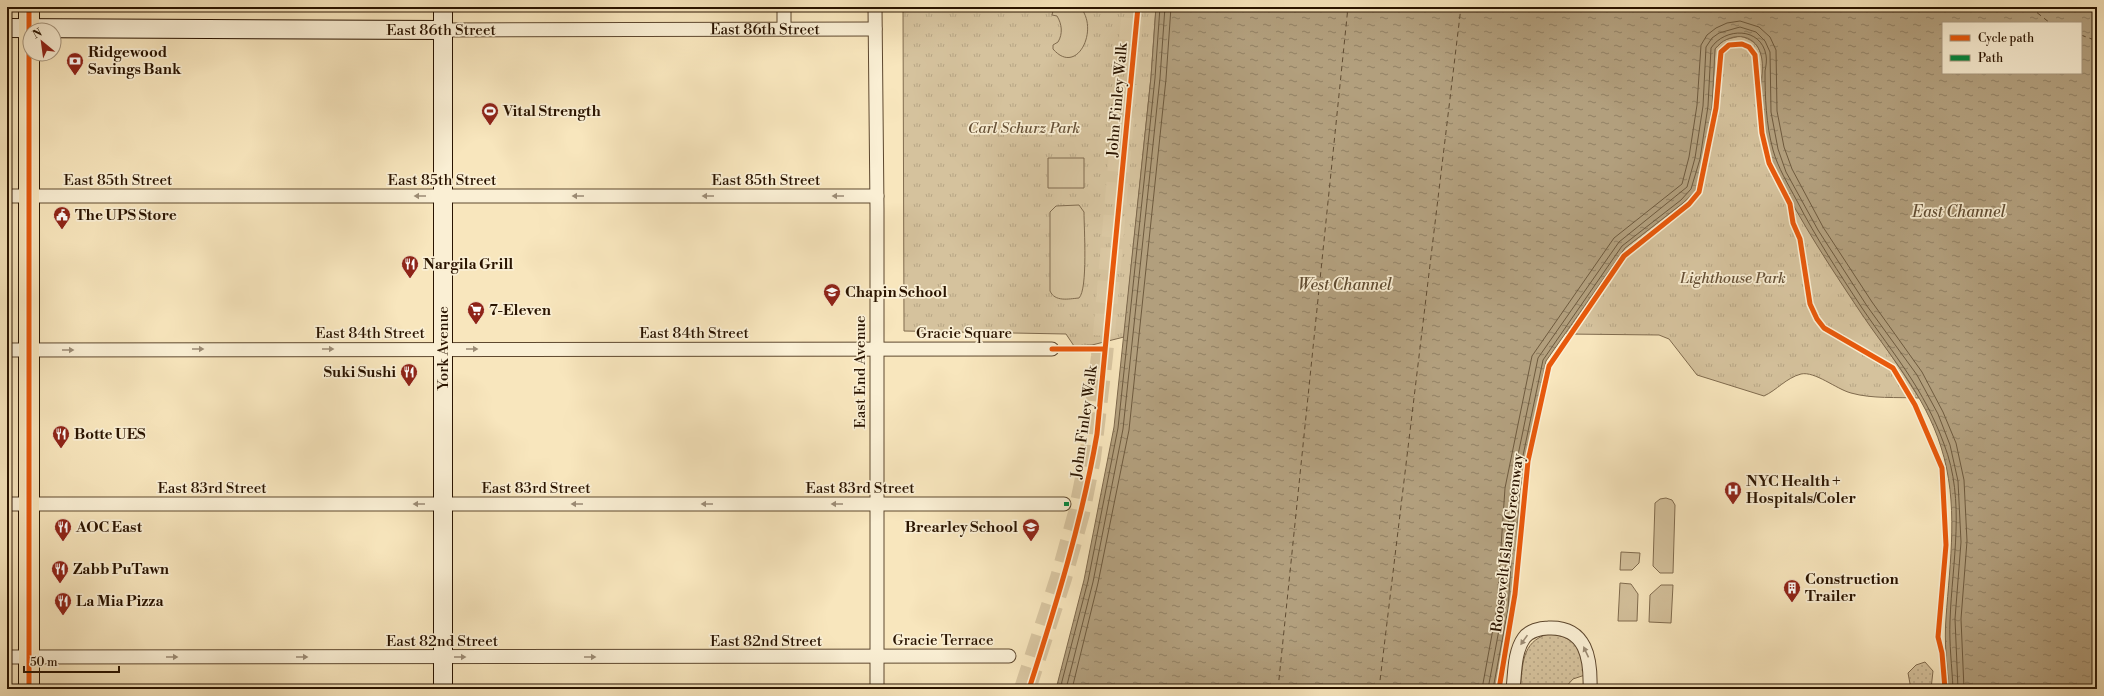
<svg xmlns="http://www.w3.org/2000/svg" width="2104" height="696" viewBox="0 0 2104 696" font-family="'Libre Bodoni',serif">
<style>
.grass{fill:url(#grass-dots);stroke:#806b4e}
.park{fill:url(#park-tufts);stroke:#806b4e}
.garden{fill:#d5c29d;stroke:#806b4e}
.water{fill:url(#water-ripples);stroke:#7c674b;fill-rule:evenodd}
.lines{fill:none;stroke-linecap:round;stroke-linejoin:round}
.shore{stroke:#6e5a3e;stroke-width:1}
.ferry{stroke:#604c32;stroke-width:1;stroke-dasharray:5 4;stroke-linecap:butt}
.motorway-tunnel{stroke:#d9c6a1;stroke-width:22;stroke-dasharray:22 11;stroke-linecap:butt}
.minor-casing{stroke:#5e482f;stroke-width:15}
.secondary-casing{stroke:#2a1400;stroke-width:20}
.primary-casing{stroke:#2a1400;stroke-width:22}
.minor{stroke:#faefd4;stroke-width:13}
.secondary{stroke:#faefd4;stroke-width:18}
.primary{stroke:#f8e6bd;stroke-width:20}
.quiet{stroke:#00873e;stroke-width:4;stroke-dasharray:8 4;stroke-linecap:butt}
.cycleway-casing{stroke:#faefd4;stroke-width:8}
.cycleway{stroke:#e8590c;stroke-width:5}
.oneway{fill:#9c8c75}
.labels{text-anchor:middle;stroke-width:3.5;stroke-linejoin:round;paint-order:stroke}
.street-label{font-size:15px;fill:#2a1400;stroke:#faefd4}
.poi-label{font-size:15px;font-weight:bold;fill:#2a1400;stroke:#faefd4;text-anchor:start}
.park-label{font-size:15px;font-style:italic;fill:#665137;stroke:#faefd4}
.water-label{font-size:16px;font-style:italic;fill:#604c32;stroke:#faefd4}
</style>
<defs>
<pattern id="grass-dots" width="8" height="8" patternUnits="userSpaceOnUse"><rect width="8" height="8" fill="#d5c29d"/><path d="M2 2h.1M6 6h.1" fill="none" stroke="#b7a685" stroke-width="1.8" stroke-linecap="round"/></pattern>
<pattern id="park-tufts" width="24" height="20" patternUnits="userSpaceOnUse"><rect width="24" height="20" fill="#d5c29d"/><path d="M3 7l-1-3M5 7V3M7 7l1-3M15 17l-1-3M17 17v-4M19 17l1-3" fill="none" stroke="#b7a685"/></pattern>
<pattern id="water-ripples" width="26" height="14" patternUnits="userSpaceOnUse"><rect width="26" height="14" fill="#b29f7d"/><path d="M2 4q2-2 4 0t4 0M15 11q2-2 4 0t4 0" fill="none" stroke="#918064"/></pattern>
</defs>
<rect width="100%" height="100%" fill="#f8e6bd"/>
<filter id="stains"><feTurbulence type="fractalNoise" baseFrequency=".005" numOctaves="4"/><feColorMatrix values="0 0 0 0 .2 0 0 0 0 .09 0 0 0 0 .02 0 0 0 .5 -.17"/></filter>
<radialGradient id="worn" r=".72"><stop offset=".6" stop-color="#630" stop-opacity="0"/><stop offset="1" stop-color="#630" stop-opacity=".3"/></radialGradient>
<path class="grass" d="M1548 634C1576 636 1583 649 1585 675L1573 679 1564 689H1520C1523 665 1521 642 1548 634Z
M1925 662 1933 671 1931 689H1911L1908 673 1916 665Z"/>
<path class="park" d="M903 7H1156L1151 77 1124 337 1092 345 1074 346 1066 334 904 331Z
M1740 36C1750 39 1758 43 1761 54 1765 65 1761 82 1761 93 1761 115 1764 139 1772 159 1778 174 1786 187 1793 202 1829 271 1878 332 1919 398 1897 397 1872 399 1851 393 1836 389 1815 371 1801 374 1786 378 1777 390 1764 396L1697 375 1669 339 1659 335 1566 334 1625 248 1683 203 1695 192 1712 107 1715 49 1724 40Z"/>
<path class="garden" d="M1054 7H1080C1100 29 1077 77 1053 49V45L1058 42C1063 34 1062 24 1057 16L1052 15Z
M1048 158H1084V188H1048Z
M1079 205 1084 212C1084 228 1088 289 1079 298 1068 299 1055 302 1050 291V212L1056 206Z
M1666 498 1672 500 1675 505 1673 573H1660L1653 566 1655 503 1660 499Z
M1621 552 1640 553 1639 563 1632 570H1620Z
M1620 583 1631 584 1638 594 1637 621H1618Z
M1661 585H1673L1671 623 1649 622 1650 595Z"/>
<path class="water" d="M1156 7H2097V689H1949C1947 666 1944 642 1946 618 1950 561 1959 503 1941 447 1925 395 1889 355 1859 310 1831 268 1800 221 1778 176 1766 151 1761 119 1761 92 1761 81 1764 65 1761 55 1755 31 1728 32 1715 49L1712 107 1704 160 1695 192 1683 203 1625 248 1546 361 1520 490 1512 609 1496 689H1056L1084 580 1114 427 1151 77ZM1943 23H2081V73H1943Z"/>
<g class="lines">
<path class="shore" d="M1060 689 1088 581 1118 428 1155 78 1160 7
M1066 689 1093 582 1123 429 1160 78 1165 7
M1072 689 1098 583 1129 430 1166 79 1171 7
M1482 689 1497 607 1505 488 1532 356 1614 238 1682 184 1689 157 1697 105 1701 45 1707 35 1716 28 1727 23 1740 21 1759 27 1770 37 1776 50 1777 111 1784 147 1792 169 1823 227 1872 302 1922 372 1943 412 1956 443 1964 480 1967 541 1961 619 1964 689
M1488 689 1503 608 1511 489 1538 358 1619 242 1687 187 1695 158 1703 106 1706 47 1712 38 1719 33 1740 27 1756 32 1765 41 1770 52 1771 112 1778 149 1786 172 1818 230 1867 306 1917 375 1938 414 1950 445 1958 481 1961 542 1955 619 1958 689
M1493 689 1508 609 1516 489 1543 360 1622 246 1681 200 1691 189 1700 159 1708 106 1711 48C1725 27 1761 27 1766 55 1767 60 1766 66 1765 71 1765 97 1766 124 1773 150 1778 168 1788 184 1797 201 1816 238 1839 273 1862 308 1894 355 1924 389 1944 444 1966 501 1952 562 1950 621 1949 644 1952 666 1953 689"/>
<path class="ferry" d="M2030 7 2050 23
M2081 35 2097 41
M1278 689 1348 7
M1379 689 1461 7"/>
<path class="motorway-tunnel" d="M1025 689 1061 578 1079 513 1090 458 1102 356 1133 7"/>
<g class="minor-casing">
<g id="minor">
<path d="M784 7V29"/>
<path d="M875 7 877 209V689"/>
<path id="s1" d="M443 30 875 29"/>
<path d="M7 196H877"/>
<path d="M7 350 1052 349"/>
<path d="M7 504H1064"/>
<path d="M7 657 1009 656"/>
<path d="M1513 689C1515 673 1514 652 1524 638 1529 631 1540 628 1548 628 1587 626 1591 660 1590 689"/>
</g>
</g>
<g class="secondary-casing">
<path id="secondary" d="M7 28 443 30
M443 689V7"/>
</g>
<g class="primary-casing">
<path id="primary" d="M29 7V689"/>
</g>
<use href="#minor" class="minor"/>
<use href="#secondary" class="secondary"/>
<use href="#primary" class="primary"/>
<path class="quiet" d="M1064 504H1069"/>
<g class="cycleway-casing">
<path id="cycleway" d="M29 7V689
M1052 349H1105
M1029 689C1056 605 1082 521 1097 434L1138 7
M1499 689 1515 594 1528 461 1549 366 1624 256 1689 204 1699 192 1716 108 1721 52 1729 45 1742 44 1749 47 1755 55 1762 133 1769 163 1790 204 1793 223 1800 239 1810 304 1817 319 1824 328 1893 368 1915 405 1942 468 1946 545 1938 637 1942 653 1945 689"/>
</g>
<use href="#cycleway" class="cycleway"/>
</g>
<defs><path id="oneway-solid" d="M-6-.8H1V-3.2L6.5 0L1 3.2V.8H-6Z"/></defs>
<g class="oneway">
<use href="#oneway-solid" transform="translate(420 196) rotate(-180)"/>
<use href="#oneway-solid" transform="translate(578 196) rotate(-180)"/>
<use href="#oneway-solid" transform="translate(708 196) rotate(-180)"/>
<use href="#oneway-solid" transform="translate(838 196) rotate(-180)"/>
<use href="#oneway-solid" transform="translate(198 349)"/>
<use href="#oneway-solid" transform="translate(328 349)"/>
<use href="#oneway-solid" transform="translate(472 349)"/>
<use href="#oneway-solid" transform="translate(68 350)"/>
<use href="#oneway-solid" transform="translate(419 504) rotate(180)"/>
<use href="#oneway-solid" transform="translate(577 504) rotate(-180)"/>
<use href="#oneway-solid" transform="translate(707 504) rotate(-180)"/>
<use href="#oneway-solid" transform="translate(837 504) rotate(-180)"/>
<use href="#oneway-solid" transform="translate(1524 640) rotate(125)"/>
<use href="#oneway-solid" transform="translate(1586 652) rotate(-115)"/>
<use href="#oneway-solid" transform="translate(172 657)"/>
<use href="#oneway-solid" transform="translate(302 657)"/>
<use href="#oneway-solid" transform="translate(460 657)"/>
<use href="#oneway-solid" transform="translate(590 657)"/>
</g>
<defs>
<g id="bank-pin" transform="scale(0.9)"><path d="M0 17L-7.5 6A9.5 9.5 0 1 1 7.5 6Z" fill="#8f2418" stroke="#faefd4"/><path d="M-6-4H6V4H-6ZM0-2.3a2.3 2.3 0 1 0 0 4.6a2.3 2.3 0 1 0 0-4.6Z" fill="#fff"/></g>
<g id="stadium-pin" transform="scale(0.9)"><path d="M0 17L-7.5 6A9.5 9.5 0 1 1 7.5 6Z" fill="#8f2418" stroke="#faefd4"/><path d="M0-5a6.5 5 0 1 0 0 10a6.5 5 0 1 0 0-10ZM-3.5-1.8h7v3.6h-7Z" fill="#fff"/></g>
<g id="civic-pin" transform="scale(0.9)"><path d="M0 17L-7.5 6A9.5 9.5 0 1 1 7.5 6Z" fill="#8f2418" stroke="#faefd4"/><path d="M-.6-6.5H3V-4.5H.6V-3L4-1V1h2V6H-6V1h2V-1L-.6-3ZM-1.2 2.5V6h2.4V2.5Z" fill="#fff"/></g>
<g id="restaurant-pin" transform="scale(0.9)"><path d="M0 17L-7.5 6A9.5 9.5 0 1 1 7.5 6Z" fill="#8f2418" stroke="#faefd4"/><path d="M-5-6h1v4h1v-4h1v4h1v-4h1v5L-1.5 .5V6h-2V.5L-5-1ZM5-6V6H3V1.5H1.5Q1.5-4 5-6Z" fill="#fff"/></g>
<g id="school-pin" transform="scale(0.9)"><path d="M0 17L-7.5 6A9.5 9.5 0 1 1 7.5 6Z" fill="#8f2418" stroke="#faefd4"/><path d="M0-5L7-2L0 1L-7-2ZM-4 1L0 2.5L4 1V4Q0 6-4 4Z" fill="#fff"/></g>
<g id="supermarket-pin" transform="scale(0.9)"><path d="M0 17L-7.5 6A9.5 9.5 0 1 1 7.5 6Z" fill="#8f2418" stroke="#faefd4"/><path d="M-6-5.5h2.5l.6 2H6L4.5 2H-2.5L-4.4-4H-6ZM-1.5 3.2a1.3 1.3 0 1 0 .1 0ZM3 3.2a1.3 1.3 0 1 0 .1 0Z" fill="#fff"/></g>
<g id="hospital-pin" transform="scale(0.9)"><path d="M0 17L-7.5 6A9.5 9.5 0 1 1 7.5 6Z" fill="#8f2418" stroke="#faefd4"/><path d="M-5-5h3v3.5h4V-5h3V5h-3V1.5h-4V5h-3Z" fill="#fff"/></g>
<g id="building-pin" transform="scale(0.9)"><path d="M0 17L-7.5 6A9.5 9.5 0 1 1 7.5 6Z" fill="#8f2418" stroke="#faefd4"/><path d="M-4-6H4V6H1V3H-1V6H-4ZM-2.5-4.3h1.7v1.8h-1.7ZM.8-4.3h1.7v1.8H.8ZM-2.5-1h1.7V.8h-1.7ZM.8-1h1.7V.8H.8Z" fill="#fff"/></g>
</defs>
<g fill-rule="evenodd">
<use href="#bank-pin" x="75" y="61"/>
<use href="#stadium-pin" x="490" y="111"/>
<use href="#civic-pin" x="62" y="215"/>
<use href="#restaurant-pin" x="410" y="264"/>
<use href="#school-pin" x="832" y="292"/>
<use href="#supermarket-pin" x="476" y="310"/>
<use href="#restaurant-pin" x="409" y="372"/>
<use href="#restaurant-pin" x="61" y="434"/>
<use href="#hospital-pin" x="1733" y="490"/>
<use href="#restaurant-pin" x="63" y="527"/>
<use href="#school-pin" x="1031" y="527"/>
<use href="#restaurant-pin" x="60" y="569"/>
<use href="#building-pin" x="1792" y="588"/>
<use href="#restaurant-pin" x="63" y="601"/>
</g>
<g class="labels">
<g class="street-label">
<text dy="5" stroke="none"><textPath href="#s1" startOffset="322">East 86th Street</textPath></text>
<text x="441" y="35">East 86th Street</text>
<text transform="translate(1117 100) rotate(-85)" y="5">John Finley Walk</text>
<text x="118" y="185">East 85th Street</text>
<text x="442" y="185">East 85th Street</text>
<text x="766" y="185">East 85th Street</text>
<text x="370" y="338">East 84th Street</text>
<text x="694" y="338">East 84th Street</text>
<text x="964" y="338">Gracie Square</text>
<text transform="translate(443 348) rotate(-90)" y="5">York Avenue</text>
<text transform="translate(860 372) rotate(-90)" y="5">East End Avenue</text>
<text transform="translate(1084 422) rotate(-82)" y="5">John Finley Walk</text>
<text x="212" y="493">East 83rd Street</text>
<text x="536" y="493">East 83rd Street</text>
<text x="860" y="493">East 83rd Street</text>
<text transform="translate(1507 543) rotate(-83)" y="5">Roosevelt Island Greenway</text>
<text x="943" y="645">Gracie Terrace</text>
<text x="442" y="646">East 82nd Street</text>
<text x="766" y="646">East 82nd Street</text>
</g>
<g class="poi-label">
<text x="88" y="57">Ridgewood<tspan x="88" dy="17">Savings Bank</tspan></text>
<text x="503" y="116">Vital Strength</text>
<text x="75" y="220">The UPS Store</text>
<text x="423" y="269">Nargila Grill</text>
<text x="845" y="297">Chapin School</text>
<text x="489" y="315">7-Eleven</text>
<text x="396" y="377" text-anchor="end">Suki Sushi</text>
<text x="74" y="439">Botte UES</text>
<text x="1746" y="486">NYC Health +<tspan x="1746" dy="17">Hospitals/Coler</tspan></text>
<text x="76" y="532">AOC East</text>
<text x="1018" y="532" text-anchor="end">Brearley School</text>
<text x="73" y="574">Zabb PuTawn</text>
<text x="1805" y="584">Construction<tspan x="1805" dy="17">Trailer</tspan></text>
<text x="76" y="606">La Mia Pizza</text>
</g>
<g class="park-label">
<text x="1024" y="133">Carl Schurz Park</text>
<text x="1733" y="283">Lighthouse Park</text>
</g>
<g class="water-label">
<text x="1959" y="217">East Channel</text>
<text x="1345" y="290">West Channel</text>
</g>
</g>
<rect width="2104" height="696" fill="none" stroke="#f8e6bd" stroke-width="24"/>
<rect x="8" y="8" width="2088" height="680" fill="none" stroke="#2a1400" stroke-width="2"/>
<rect x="12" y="12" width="2080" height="672" fill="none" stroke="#2a1400"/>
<rect x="1942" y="22" width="140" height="52" fill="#faefd4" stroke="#a7977f"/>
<rect x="1950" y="35" width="20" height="6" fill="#e8590c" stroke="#a7977f"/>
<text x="1978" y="42" font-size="12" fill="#2a1400">Cycle path</text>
<rect x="1950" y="55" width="20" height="6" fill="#00873e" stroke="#a7977f"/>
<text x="1978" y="62" font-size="12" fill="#2a1400">Path</text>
<g transform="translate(42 42) rotate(331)"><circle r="19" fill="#faefd4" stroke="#a7977f"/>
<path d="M0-3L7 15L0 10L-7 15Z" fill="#8f2418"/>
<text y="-6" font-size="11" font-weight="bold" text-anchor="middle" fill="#2a1400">N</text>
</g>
<path d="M24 666v6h95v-6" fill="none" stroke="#2a1400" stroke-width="2"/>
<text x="30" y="666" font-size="12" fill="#2a1400" stroke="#faefd4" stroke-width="3" paint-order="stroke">50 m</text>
<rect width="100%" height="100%" filter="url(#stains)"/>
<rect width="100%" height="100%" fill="url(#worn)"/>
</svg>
